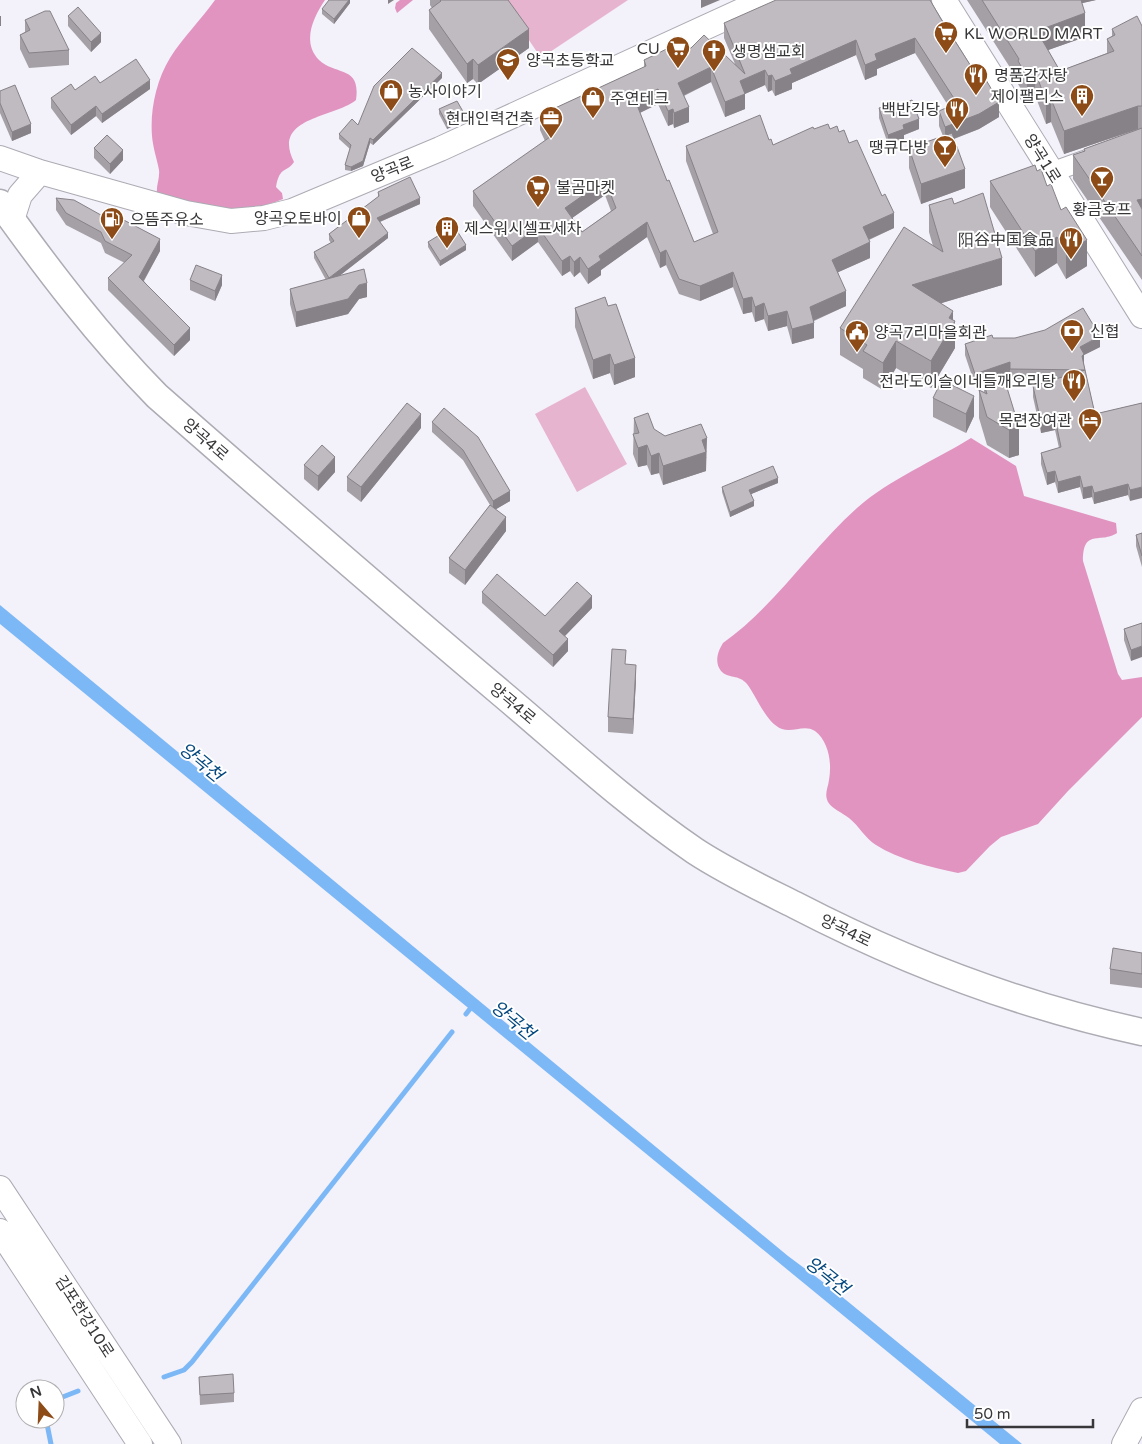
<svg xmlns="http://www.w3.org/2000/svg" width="1142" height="1444" viewBox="0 0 1142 1444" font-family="'Varela Round','Noto Sans KR',sans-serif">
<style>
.green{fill:#e7b4d0}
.forest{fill:#e194c0}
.water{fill:#7db8f6}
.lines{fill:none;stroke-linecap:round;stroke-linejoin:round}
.stream{stroke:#7db8f6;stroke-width:5}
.minor-casing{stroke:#adabb3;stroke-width:21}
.tertiary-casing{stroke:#adabb3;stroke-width:26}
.secondary-casing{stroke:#adabb3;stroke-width:29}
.minor{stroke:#fff;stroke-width:19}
.tertiary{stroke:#fff;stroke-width:24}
.secondary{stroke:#fff;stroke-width:26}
.wall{fill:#a5a0a6;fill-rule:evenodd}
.shaded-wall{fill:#868287}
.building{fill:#c0bac1;stroke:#868287;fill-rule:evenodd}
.labels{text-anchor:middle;stroke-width:4;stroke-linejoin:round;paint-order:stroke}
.poi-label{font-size:16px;fill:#373639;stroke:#fff;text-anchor:start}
.street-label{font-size:16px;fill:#373639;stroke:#fff}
.water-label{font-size:18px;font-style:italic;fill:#04487f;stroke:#fff}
</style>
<rect width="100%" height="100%" fill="#f3f1fa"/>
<path class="green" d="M502 0H628L544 56 539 55Z
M585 387 627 464 577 492 535 414Z"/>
<path class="forest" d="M215 0H325C314 16 301 42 319 60 336 76 361 65 356 100 334 118 271 117 294 162 287 173 280 165 276 187L282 193 283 199C232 219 206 209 157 193 156 186 160 178 159 170 157 159 153 148 152 136 150 110 156 81 170 58 183 37 201 20 215 0Z
M400 0H413L397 13 395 8 396 3Z
M971 438 1016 466 1024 496 1116 523 1117 533C1100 544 1083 528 1083 561L1118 674 1122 680 1142 677V717L1068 791 1038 824 1001 837 990 846 966 871 958 873C931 867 899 860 876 845 865 838 859 826 849 818 843 813 832 809 828 802 824 794 828 788 829 780 832 763 829 742 815 731 804 724 793 733 782 729 766 723 757 697 747 684 739 674 728 679 721 671 714 662 718 651 723 643 775 606 810 550 857 508 890 479 934 461 971 438Z"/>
<path class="water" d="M0 605 788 1256 835 1291 1022 1444H1000L0 624Z"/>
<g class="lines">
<path class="stream" d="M466 1014 473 1005
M164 1377 184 1370 192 1362 452 1032
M55 1400 78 1391
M46 1419 51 1444"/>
<g class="minor-casing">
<path id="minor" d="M1052 172 1142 140"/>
</g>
<g class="tertiary-casing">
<path id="tertiary" d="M944 0 1142 316
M0 158 40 172 186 213 231 221 264 218 292 211 440 149 765 0
M12 220 20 195 40 172
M0 1188 169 1444
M0 1231 140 1444
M1124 1444 1142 1410"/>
</g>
<g class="secondary-casing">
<path id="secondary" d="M0 203C48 270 99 337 157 396 271 496 385 595 501 693 564 746 626 804 695 851 727 872 761 888 795 905 905 962 1021 1006 1142 1032"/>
</g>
<use href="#minor" class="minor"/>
<use href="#tertiary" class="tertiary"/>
<use href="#secondary" class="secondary"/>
</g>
<path class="wall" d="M350 0V3L334 24 322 14V9Z
M430 0H508L529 48 478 84 473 79 467 83 429 29V10L432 8 430 5Z
M930 0 999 117 979 129 954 139 965 188 921 204 909 168V148L943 136 939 126V111L949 107 915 53 877 69V75L865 80 856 55 792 83V89L775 96 772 90 768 92 765 85 745 94V109L725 117 711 82 684 96 689 122 674 128 673 124 668 126 658 104 640 113 667 181 694 242 713 234 686 161V146L769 140 773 145 814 129H830L839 132 849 143 894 228 869 240 870 258 838 272 846 306 814 321V338L792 344 787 326 768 331 764 319 755 322 752 312 743 314 733 287 700 301 679 294 666 265 660 268 647 237 601 270V275L588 284 580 272 574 277 570 271 562 276 538 242 512 261 473 206V191L545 141 540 130V115L644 67V60L688 51 735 64 724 38V23ZM605 195 611 211 582 232 572 218Z
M967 0H1096L1082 3 1085 37 1048 50 1060 71 1107 53V39L1112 36V29L1142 26V280L1073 179V155L1084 151V149L1139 129 1064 154 1051 122 1046 124 1035 95 1027 99 1018 84V80Z
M68 16 101 42 91 52 68 26Z
M25 20 69 50V65L29 68 20 49V35L25 32Z
M442 78 373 145 370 143 363 166 351 171 345 170V165L350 149 339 139V134L358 125Z
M100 83 150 89 102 123 96 116 71 135 51 108V98L75 90Z
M0 91 31 133 12 141 0 113Z
M898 105 919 129 904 135V139L888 144 879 118V108Z
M439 109 465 120 447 129 439 114Z
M94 148 123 160 110 174 94 158Z
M1037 171 1061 210 1087 266 1066 279 1057 263 1035 277 990 207V181Z
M378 192 420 204 380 222 388 238 338 277 367 297 359 299 348 314 296 327 290 304V289L326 280 314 258V252L331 243 329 240V234L378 197Z
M56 198 160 251 144 281 190 340 174 356 108 290V278L125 263 105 253 101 243 66 225 56 210Z
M954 204 1002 285 941 303 953 320 955 348 931 388 896 368 883 390 863 378V369L840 355V328L933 246 929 232V205Z
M428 242 466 250 440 266 428 247Z
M190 280 222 285 215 301 190 290Z
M608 306 635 377 614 385 610 373 593 379 575 327V308Z
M993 338H1015L1100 347 1084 355V365L1095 414 1142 403 1130 501 1128 495 1094 504 1092 497 1083 499 1080 487 1058 493 1055 482 1047 485 1041 464V453L1059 448 1055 430 1041 433 1033 397V386L1051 380H1010V373L975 385 965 355V344Z
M1004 378 1019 455 1009 458 987 445 979 418V390L984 392V384Z
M933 398 974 416 966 433 933 417Z
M444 408 510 501 496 509 506 531 465 585 449 573V558L490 505 463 460 432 432V422Z
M634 418 665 436 707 458H706V471L663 485 659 473 651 475 647 465 638 467 633 454Z
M421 428 361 502 347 491V477Z
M304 465 335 472 318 491 304 479Z
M778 483 751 494 754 506 730 517 722 492V487Z
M1142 533V567L1136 546V535Z
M482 592 545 616 592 608 565 636 568 651 553 667 482 603Z
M1142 623 1131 661 1124 640V629Z
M636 679 633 734 608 732V717Z
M1142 953V988L1110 984V969Z
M199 1377 234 1393V1402L200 1405Z"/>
<path class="shaded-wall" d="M349 0H350V3L334 24V19Z
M388 0H394L388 4Z
M701 0H720L701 8Z
M1074 0H1096L1074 5Z
M1085 13V37L1037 54V31Z
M0 16H1V26H0Z
M529 29V48L478 84V65Z
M101 33V42L91 52V42Z
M915 38V53L877 69V75L865 80V65L875 54Z
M856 40V55L792 83V89L775 96V81L790 69Z
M473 59V79L467 83V64Z
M711 67V82L678 98V83Z
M765 70V85L740 96V81Z
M1035 71V95L1027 99V76Z
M442 73V78L373 145V140Z
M772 75V90L768 92V76Z
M150 80V89L102 123V114Z
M658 89V104L635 115V100Z
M745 94V109L725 117V102Z
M1051 99V122L1046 124V101Z
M999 102V117L979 129 945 142V127Z
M96 106V116L71 135V125Z
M1138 106V129L1064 154V131Z
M689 107V122L674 128V113Z
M673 109V124L668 126V111Z
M465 115V120L447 129V124Z
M919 119V129L904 135V139L888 144V135L903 125Z
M31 124V133L12 141V132Z
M370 138V143L363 166 351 171V167Z
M123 150V160L110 174V164Z
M965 169V188L921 204V184Z
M605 180V195L565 223V208Z
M420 198V204L377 223V218Z
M1142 199V222L1137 200Z
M894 213V228L863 242V227Z
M647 222V237L601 270V275L588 284V269L599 256Z
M538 227V242L512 261V246Z
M388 233V238L329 284V278Z
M1057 237V263L1035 277V251Z
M160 239V251L139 289V277Z
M1087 240V266L1066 279V252Z
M870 242V258L832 275V260Z
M466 245V250L440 266V261Z
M666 250V265L660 268V253Z
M570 256V271L562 276V261Z
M580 257V272L574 277V262Z
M1002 258V285L912 312V285Z
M733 272V287L700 301V286Z
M222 275V285L215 301V291Z
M367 283V297L359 299 348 314 296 327V312L359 285Z
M846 291V306L810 322V307Z
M752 297V312L743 314V299Z
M764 303V319L755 322V307Z
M787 311V326L768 331V316Z
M953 311V323L955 321V348L931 388V361L949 318Z
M814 323V338L792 344V329Z
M190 328V340L174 356V345Z
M1100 336V347L1084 355V365L1082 367 1080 347Z
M896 341V368L883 390V363Z
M610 354V373L593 379V360Z
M635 358V377L614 385V365Z
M1010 362V373L975 385V374Z
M974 396V416L966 433V414Z
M421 414V428L361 502V487Z
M1055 418V430L1041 433V422Z
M1019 427V455L1009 458V430Z
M707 438 706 471 663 485V466L702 440Z
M647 445V465L638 467V448Z
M659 453V473L651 475V456Z
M335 457V472L318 491V476Z
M1055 471V482L1047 485V473Z
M1080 476V487L1058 493V482Z
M778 478V483L749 495V490Z
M1128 484V495L1094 504V493Z
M1092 486V497L1083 499V488Z
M1142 487V498L1130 501V490Z
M510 491V501L493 511V501Z
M754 501V506L730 517V512Z
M506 517V531L465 585V570Z
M592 596V608L559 642V631Z
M568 639V651L553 667V655Z
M1142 646V657L1131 661V650Z
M636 665V679L633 734V719Z"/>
<path class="building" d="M329 0H349L334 19 322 9Z
M440 0H508L529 29 478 65 473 59 467 64 429 10 441 1Z
M776 0H930L941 19 974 71 979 68 999 102 979 114 945 127 939 111 957 103 915 38 875 54 877 60 865 65 856 40 790 69 792 74 775 81 772 75 768 76 765 70 740 81 745 94 725 102 711 67 678 83 689 107 674 113 673 109 668 111 658 89 635 100 667 181 669 180 694 242 718 232 686 146 760 115 769 140 771 139 773 145 813 127 814 129 828 124 830 129 837 126 839 132 844 130 849 143 857 140 882 196 885 194 894 213 863 227 870 242 832 260 846 291 810 307 814 323 792 329 787 311 768 316 764 303 755 307 752 297 743 299 733 272 700 286 679 279 666 250 660 253 647 222 599 256 601 260 588 269 580 257 574 262 570 256 562 261 538 227 512 246 473 191 550 137 540 115 646 66 644 60 683 41 688 51 704 35 745 74 724 23ZM605 180 616 208 582 232 565 208Z
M982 0H1081L1085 13 1037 31 1060 71 1114 51 1107 39 1115 35 1112 29 1137 16 1142 26V106H1138L1064 131 1051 99 1046 101 1035 71 1027 76 1018 61 1019 59Z
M78 7 101 33 91 42 68 16Z
M45 11H50L69 50 29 53 20 35 30 30 25 20Z
M412 48 442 73 373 140 370 138 363 161 351 167 345 165 351 145 339 134 352 119 358 125 374 86Z
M136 59 150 80 102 114 96 106 71 125 51 98 71 84 75 90 95 76 100 83Z
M15 85 31 124 12 132 0 103V91Z
M912 100 919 119 903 125 904 129 888 135 879 108 897 102 898 105Z
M457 101 465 115 447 124 439 109Z
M1142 128V199L1137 200 1142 209V256L1073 155 1085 151 1084 149Z
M952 133 965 169 921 184 909 148Z
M107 135 123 150 110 164 94 148Z
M1035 165 1037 171 1041 169 1047 186 1051 184 1061 210 1066 207 1087 240 1066 252 1057 237 1035 251 990 181Z
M410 177 420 198 377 218 388 233 329 278 314 252 334 241 329 234 379 196 378 192Z
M983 193 1002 258 912 285 953 311 949 318 955 321 931 361 896 341 883 363 863 351 867 345 840 328 904 227 943 252 929 205 952 198 954 204Z
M56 198 74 200 108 219 118 217 160 239 139 277 190 328 174 345 108 278 132 255 105 241 101 232 66 213Z
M454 226 466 245 440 261 428 242Z
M196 265 222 275 215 291 190 280Z
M364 269 367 283 359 285 348 299 296 312 290 289Z
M605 297 608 306 616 304 635 358 614 365 610 354 593 360 575 308Z
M1083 308 1100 336 1080 347 1084 354 1082 356 1085 370 1010 369V362L975 374 965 344 992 335 993 338H1015L1045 330Z
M1085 370 1095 414 1142 403V487L1130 490 1128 484 1094 493 1092 486 1083 488 1080 476 1058 482 1055 471 1047 473 1041 453 1061 447 1055 418 1041 422 1033 386Z
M1004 378 1019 427 1009 430 987 417 979 390 987 394 984 384Z
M942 380 974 396 966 414 933 398Z
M407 403 421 414 361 487 347 477Z
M444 408 478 437 510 491 493 501 463 450 432 422Z
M648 413 654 429 665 436 701 424 707 438 702 440 706 452 663 466 659 453 651 456 647 445 638 448 633 434 639 433 634 418Z
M322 445 335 457 318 476 304 465Z
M773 466 778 478 749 490 754 501 730 512 722 487Z
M490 505 506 517 465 570 449 558Z
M1142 533V556L1136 535Z
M497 574 545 616 577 582 592 596 559 631 568 639 553 655 482 592Z
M1142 623V646L1131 650 1124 629Z
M612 649 626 650 625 664 636 665 633 719 608 717Z
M1113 948 1142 953V974L1110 969Z
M233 1374 234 1393 200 1395 199 1377Z"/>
<defs>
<g id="supermarket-pin" transform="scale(1.25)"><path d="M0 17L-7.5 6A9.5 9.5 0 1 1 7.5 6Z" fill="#8d4c17" stroke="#fff"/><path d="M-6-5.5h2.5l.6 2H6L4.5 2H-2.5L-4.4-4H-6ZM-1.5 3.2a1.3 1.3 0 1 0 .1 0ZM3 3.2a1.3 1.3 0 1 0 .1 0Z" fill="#fff"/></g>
<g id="church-pin" transform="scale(1.25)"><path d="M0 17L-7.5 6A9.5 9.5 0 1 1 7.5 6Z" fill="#8d4c17" stroke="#fff"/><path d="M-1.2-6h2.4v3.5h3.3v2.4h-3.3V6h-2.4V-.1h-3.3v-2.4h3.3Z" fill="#fff"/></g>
<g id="school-pin" transform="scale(1.25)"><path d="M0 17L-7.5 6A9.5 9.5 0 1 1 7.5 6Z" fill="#8d4c17" stroke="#fff"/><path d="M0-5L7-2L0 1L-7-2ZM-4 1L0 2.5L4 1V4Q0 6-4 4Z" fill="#fff"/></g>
<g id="restaurant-pin" transform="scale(1.25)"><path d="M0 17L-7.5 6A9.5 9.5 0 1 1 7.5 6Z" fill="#8d4c17" stroke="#fff"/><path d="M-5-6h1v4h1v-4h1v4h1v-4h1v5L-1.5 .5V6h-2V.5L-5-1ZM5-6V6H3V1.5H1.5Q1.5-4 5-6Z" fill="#fff"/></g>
<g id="shop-pin" transform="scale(1.25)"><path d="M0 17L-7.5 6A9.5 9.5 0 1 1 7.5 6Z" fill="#8d4c17" stroke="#fff"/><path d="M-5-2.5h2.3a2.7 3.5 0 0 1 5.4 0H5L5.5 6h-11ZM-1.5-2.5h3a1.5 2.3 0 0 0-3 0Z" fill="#fff"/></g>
<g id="building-pin" transform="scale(1.25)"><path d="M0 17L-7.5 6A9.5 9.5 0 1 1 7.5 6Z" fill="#8d4c17" stroke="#fff"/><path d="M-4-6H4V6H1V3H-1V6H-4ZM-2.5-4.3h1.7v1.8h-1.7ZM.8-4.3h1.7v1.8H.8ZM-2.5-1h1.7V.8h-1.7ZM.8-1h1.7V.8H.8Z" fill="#fff"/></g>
<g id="office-pin" transform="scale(1.25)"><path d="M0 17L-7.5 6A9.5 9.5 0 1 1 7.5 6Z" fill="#8d4c17" stroke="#fff"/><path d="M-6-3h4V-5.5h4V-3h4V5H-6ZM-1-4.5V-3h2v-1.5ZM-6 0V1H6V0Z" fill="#fff"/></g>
<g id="bar-pin" transform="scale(1.25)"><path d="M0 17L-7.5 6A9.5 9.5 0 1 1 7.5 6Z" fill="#8d4c17" stroke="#fff"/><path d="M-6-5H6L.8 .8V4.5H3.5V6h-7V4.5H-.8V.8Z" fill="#fff"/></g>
<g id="fuel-pin" transform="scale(1.25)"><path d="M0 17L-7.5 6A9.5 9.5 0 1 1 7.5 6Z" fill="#8d4c17" stroke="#fff"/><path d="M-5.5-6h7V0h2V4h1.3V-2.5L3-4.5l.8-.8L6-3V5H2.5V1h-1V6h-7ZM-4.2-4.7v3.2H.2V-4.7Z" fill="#fff"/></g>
<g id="bank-pin" transform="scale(1.25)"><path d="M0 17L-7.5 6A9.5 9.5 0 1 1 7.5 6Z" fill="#8d4c17" stroke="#fff"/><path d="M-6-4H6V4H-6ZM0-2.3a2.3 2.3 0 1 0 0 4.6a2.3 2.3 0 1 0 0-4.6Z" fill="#fff"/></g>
<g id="civic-pin" transform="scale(1.25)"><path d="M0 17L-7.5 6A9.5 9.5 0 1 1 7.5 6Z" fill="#8d4c17" stroke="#fff"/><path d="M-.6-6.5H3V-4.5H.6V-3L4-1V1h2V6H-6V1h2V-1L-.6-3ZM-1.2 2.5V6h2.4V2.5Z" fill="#fff"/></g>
<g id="hotel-pin" transform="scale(1.25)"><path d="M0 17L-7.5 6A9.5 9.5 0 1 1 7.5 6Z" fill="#8d4c17" stroke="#fff"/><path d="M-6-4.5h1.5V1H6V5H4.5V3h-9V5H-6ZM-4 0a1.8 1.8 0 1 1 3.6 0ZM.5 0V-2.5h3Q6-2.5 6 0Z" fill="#fff"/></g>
</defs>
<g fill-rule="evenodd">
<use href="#supermarket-pin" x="946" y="33"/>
<use href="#supermarket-pin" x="678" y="48"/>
<use href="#church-pin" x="714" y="51"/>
<use href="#school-pin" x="508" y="60"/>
<use href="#restaurant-pin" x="976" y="75"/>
<use href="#shop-pin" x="391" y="91"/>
<use href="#building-pin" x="1082" y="96"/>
<use href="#shop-pin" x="593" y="98"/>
<use href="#restaurant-pin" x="957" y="109"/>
<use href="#office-pin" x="551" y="118"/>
<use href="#bar-pin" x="945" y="147"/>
<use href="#bar-pin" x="1102" y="178"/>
<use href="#supermarket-pin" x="538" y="187"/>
<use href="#shop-pin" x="359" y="218"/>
<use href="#fuel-pin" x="112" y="219"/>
<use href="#building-pin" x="447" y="228"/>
<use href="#restaurant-pin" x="1071" y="239"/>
<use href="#bank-pin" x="1072" y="331"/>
<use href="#civic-pin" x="857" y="332"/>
<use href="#restaurant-pin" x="1074" y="381"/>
<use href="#hotel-pin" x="1090" y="420"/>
</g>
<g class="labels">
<g class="poi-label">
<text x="964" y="39">KL WORLD MART</text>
<text x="660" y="54" text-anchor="end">CU</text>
<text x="732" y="57">생명샘교회</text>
<text x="526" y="66">양곡초등학교</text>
<text x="994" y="81">명품감자탕</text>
<text x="408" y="97">농사이야기</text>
<text x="1064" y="102" text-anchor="end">제이팰리스</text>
<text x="610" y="104">주연테크</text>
<text x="940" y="115" text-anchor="end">백반긱당</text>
<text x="534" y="124" text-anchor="end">현대인력건축</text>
<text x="928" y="153" text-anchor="end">땡큐다방</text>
<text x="556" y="193">불곰마켓</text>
<text x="1102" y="215" text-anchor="middle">황금호프</text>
<text x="342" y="224" text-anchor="end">양곡오토바이</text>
<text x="130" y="225">으뜸주유소</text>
<text x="464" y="234">제스워시셀프세차</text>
<text x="1054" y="245" text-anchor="end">阳谷中国食品</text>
<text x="1090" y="337">신협</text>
<text x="874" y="338">양곡7리마을회관</text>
<text x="1056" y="387" text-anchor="end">전라도이슬이네들깨오리탕</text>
<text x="1072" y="426" text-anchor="end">목련장여관</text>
</g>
<g class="street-label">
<text transform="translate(1043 158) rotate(58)" y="6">양곡1로</text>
<text transform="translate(392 169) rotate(-22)" y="6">양곡로</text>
<text transform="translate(206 439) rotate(41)" y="6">양곡4로</text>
<text transform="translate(513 703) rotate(40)" y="6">양곡4로</text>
<text transform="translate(846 930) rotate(25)" y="6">양곡4로</text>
<text transform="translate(85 1316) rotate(57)" y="6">김포한강10로</text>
</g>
<g class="water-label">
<text transform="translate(201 762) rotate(40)" y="6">양곡천</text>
<text transform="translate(513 1020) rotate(40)" y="6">양곡천</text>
<text transform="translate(827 1276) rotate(39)" y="6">양곡천</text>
</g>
</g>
<g transform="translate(40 1404) rotate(341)"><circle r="24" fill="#ffffff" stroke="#afafb0"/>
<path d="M0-4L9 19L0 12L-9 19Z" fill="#8d4c17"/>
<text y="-8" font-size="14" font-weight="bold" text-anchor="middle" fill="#373639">N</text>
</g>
<path d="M967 1419v8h126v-8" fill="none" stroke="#373639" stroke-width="2.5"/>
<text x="974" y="1419" font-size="15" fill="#373639" stroke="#ffffff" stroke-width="4" paint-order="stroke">50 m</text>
</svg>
